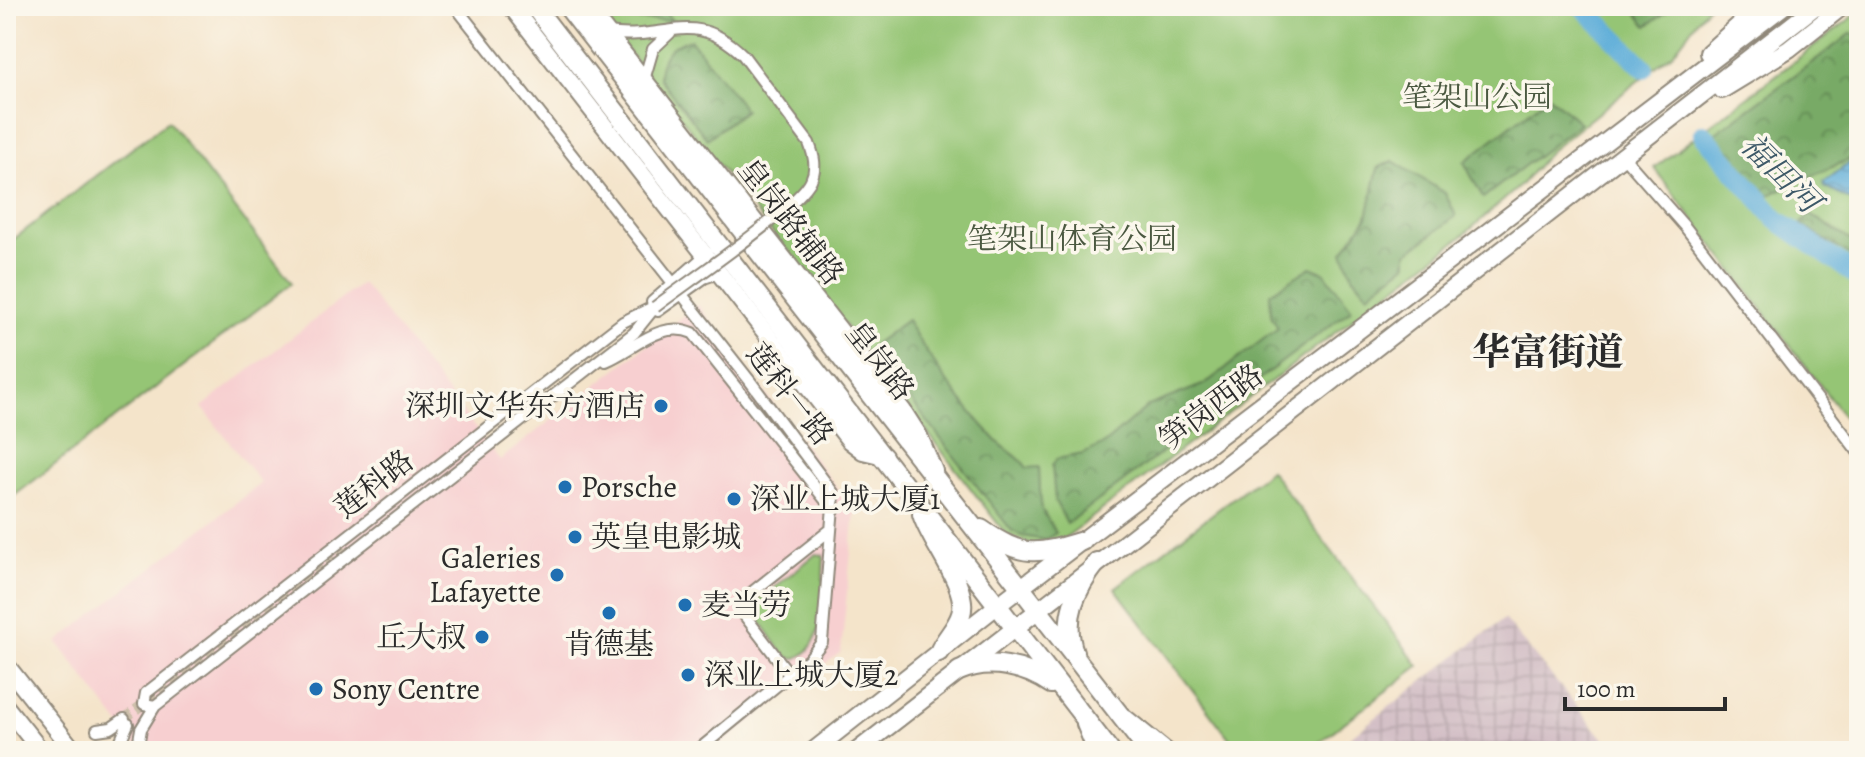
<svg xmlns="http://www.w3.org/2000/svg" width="1865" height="757" viewBox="0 0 1865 757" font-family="Alegreya,'Noto Serif SC',serif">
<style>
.built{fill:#f7cfd0}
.industrial{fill:url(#industrial-grid)}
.green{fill:#95c574;stroke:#607850;stroke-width:2}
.forest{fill:url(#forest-crowns);stroke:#526a48;stroke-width:2}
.water{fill:url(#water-waves);stroke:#456c82;stroke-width:2}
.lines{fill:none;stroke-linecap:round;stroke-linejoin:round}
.river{stroke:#5faed9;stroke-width:20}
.street-tunnel{stroke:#ccbfaa;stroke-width:10;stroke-dasharray:10 5;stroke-linecap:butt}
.street-casing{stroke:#90887a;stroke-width:14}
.primary-casing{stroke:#90887a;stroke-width:20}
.highway-casing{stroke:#90887a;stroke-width:22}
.street{stroke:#fff;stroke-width:10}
.primary{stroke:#fff;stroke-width:16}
.highway{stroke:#fff;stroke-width:18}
.street-bridge-casing{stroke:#90887a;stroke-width:14;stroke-linecap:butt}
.street-bridge{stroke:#fff;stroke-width:10}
.poi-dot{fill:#1f6fb2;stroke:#fbf7ec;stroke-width:3}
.labels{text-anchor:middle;stroke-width:7;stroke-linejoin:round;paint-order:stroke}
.park-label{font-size:30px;fill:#4b5941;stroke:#fbf7ec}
.street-label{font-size:30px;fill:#2b2b2b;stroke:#fbf7ec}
.poi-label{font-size:30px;fill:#2b2b2b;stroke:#fbf7ec;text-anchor:start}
.water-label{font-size:32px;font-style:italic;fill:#3d5968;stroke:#fbf7ec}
.district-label{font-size:38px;font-weight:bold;fill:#2b2b2b;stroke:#fbf7ec}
</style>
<defs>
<pattern id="industrial-grid" width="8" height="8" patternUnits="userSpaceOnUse" patternTransform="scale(2)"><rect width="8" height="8" fill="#d2bdc5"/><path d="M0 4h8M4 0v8" fill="none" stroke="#b4a3a9"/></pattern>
<pattern id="forest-crowns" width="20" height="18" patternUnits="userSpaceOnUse" patternTransform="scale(2)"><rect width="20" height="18" fill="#78aa66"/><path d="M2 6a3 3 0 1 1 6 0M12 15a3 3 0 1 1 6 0" fill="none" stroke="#638b54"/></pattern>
<pattern id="water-waves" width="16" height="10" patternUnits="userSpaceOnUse" patternTransform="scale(2)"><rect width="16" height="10" fill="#5faed9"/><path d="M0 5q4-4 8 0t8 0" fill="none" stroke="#4f8eb0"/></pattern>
</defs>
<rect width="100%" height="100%" fill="#fbf7ec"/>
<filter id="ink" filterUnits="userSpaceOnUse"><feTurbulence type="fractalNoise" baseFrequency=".0125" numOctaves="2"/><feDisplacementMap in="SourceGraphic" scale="16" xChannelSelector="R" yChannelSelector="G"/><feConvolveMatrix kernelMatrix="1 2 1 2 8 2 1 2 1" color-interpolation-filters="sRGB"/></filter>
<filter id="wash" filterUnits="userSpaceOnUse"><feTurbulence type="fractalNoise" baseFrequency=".006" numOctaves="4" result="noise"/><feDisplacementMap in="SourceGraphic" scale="32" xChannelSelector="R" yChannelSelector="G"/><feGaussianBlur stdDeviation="1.8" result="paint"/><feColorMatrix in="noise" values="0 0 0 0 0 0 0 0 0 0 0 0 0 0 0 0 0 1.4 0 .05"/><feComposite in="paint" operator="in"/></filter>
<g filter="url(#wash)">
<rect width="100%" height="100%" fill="#f4e4ca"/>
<path class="built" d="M362 283 500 460 698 305 855 512 841 652 713 751H140L57 642 261 483 202 407Z"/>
<path class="industrial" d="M1504 619 1614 751H1332Z"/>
<path class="green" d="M592 6H1708L1673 53 1549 152 1521 185 1465 234 1061 541 1044 549 1007 535 1002 529 821 294Z
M1859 12V436L1654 168Z
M168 121 292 283 6 502V245Z
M1270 470 1419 666 1307 751H1239L1115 588Z
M816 554 823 555 824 559C821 588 829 651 793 659L784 655 754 612 760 599Z"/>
<path class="forest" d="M604 6H661L672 21 615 19Z
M1631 6H1674L1647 26Z
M1852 33 1859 39V155L1765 197 1717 145 1713 135Z
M691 40 745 110 707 139 659 78C659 58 670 42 691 40Z
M1549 96 1580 123 1483 198 1464 162Z
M1393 161 1445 193 1456 216 1407 253V264L1368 294 1353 276 1343 252 1367 217 1378 168Z
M1810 214 1859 246V261L1801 225Z
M1311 267 1324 272 1352 309 1067 524 1055 501 1052 465 1057 459 1083 454 1104 444 1148 406 1205 384 1278 328 1271 315 1270 293Z
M907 320C931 362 962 404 996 440 1006 451 1019 455 1027 468L1039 467 1041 508 1056 533 1045 540 1022 536 1011 530 870 347Z"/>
<path class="water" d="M1859 156V205L1825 187 1824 182Z"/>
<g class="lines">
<path class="river" d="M1582 6 1644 68
M1703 134 1776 219 1859 277"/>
</g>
</g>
<g filter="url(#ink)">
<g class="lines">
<path class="street-tunnel" d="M124 719 346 544"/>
<g class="street-casing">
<path id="street" d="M455 6 750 381 834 494 822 642 809 659 697 751
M607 33C667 42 693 7 743 55
M644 80 653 49 670 33
M1623 156 1686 228 1859 453
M652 302 708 253
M658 311 704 278 721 272
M606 361C634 349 662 319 693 333L834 511
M790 675 745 616 742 605 746 597 829 531
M155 706 144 704 146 693 623 322 653 307
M97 730 111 728 124 719
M116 751 128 724
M137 751 141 729 155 706 634 333 655 307"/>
</g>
<g class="primary-casing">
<path id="primary" d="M511 6 850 441 863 451 884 456
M586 6 903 411 919 436 934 471
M1708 53 1760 6
M1722 90 1789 49 1843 6
M6 665 74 751
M6 707 41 751
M1124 717 1166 751
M1085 724 1096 751
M813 751 998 605 1784 6
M857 751 1816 6"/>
</g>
<g class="highway-casing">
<path id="highway" d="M534 6 1110 751
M567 6 1148 751
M922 514C930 542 970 588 961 614 957 628 945 638 939 652
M981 529C1023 558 1036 555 1082 541
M1074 652C1062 618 1076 589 1097 562
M959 671C990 658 1024 666 1051 684"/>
</g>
<use href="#street" class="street"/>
<use href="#primary" class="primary"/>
<use href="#highway" class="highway"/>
<g class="street-bridge-casing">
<path id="street-bridge" d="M655 307C686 283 799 207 811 180 817 167 814 156 809 143L743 55"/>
</g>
<use href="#street-bridge" class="street-bridge"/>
</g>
</g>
<g class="poi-dot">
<circle cx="661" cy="406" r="8"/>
<circle cx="565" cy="487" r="8"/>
<circle cx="734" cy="499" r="8"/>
<circle cx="575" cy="537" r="8"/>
<circle cx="557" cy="575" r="8"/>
<circle cx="685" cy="605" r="8"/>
<circle cx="609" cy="613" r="8"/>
<circle cx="482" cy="637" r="8"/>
<circle cx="688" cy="675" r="8"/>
<circle cx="316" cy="689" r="8"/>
</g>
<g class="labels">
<g class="park-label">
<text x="1477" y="107">笔架山公园</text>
<text x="1072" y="249">笔架山体育公园</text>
</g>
<g class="street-label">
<text transform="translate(791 222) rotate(52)" y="10">皇岗路辅路</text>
<text transform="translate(880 361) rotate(52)" y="10">皇岗路</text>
<text transform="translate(790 394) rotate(52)" y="10">莲科一路</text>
<text transform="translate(1211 407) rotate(-37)" y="10">笋岗西路</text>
<text transform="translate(374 484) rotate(-38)" y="10">莲科路</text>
</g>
<g class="poi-label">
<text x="645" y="416" text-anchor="end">深圳文华东方酒店</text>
<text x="581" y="497">Porsche</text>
<text x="750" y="509">深业上城大厦1</text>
<text x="591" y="547">英皇电影城</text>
<text x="541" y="568" text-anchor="end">Galeries<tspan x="541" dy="34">Lafayette</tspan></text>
<text x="701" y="615">麦当劳</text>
<text x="466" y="647" text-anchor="end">丘大叔</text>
<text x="609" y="654" text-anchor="middle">肯德基</text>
<text x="704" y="685">深业上城大厦2</text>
<text x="332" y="699">Sony Centre</text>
</g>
<g class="water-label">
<text transform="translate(1781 173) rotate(45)" y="11">福田河</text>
</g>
<g class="district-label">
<text x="1548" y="365">华富街道</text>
</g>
</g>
<rect width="1865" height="757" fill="none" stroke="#fbf7ec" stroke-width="32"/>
<path d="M1565 697v12h160v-12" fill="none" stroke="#2b2b2b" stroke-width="4"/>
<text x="1577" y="697" font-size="24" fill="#2b2b2b" stroke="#fbf7ec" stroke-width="6" paint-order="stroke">100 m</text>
</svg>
